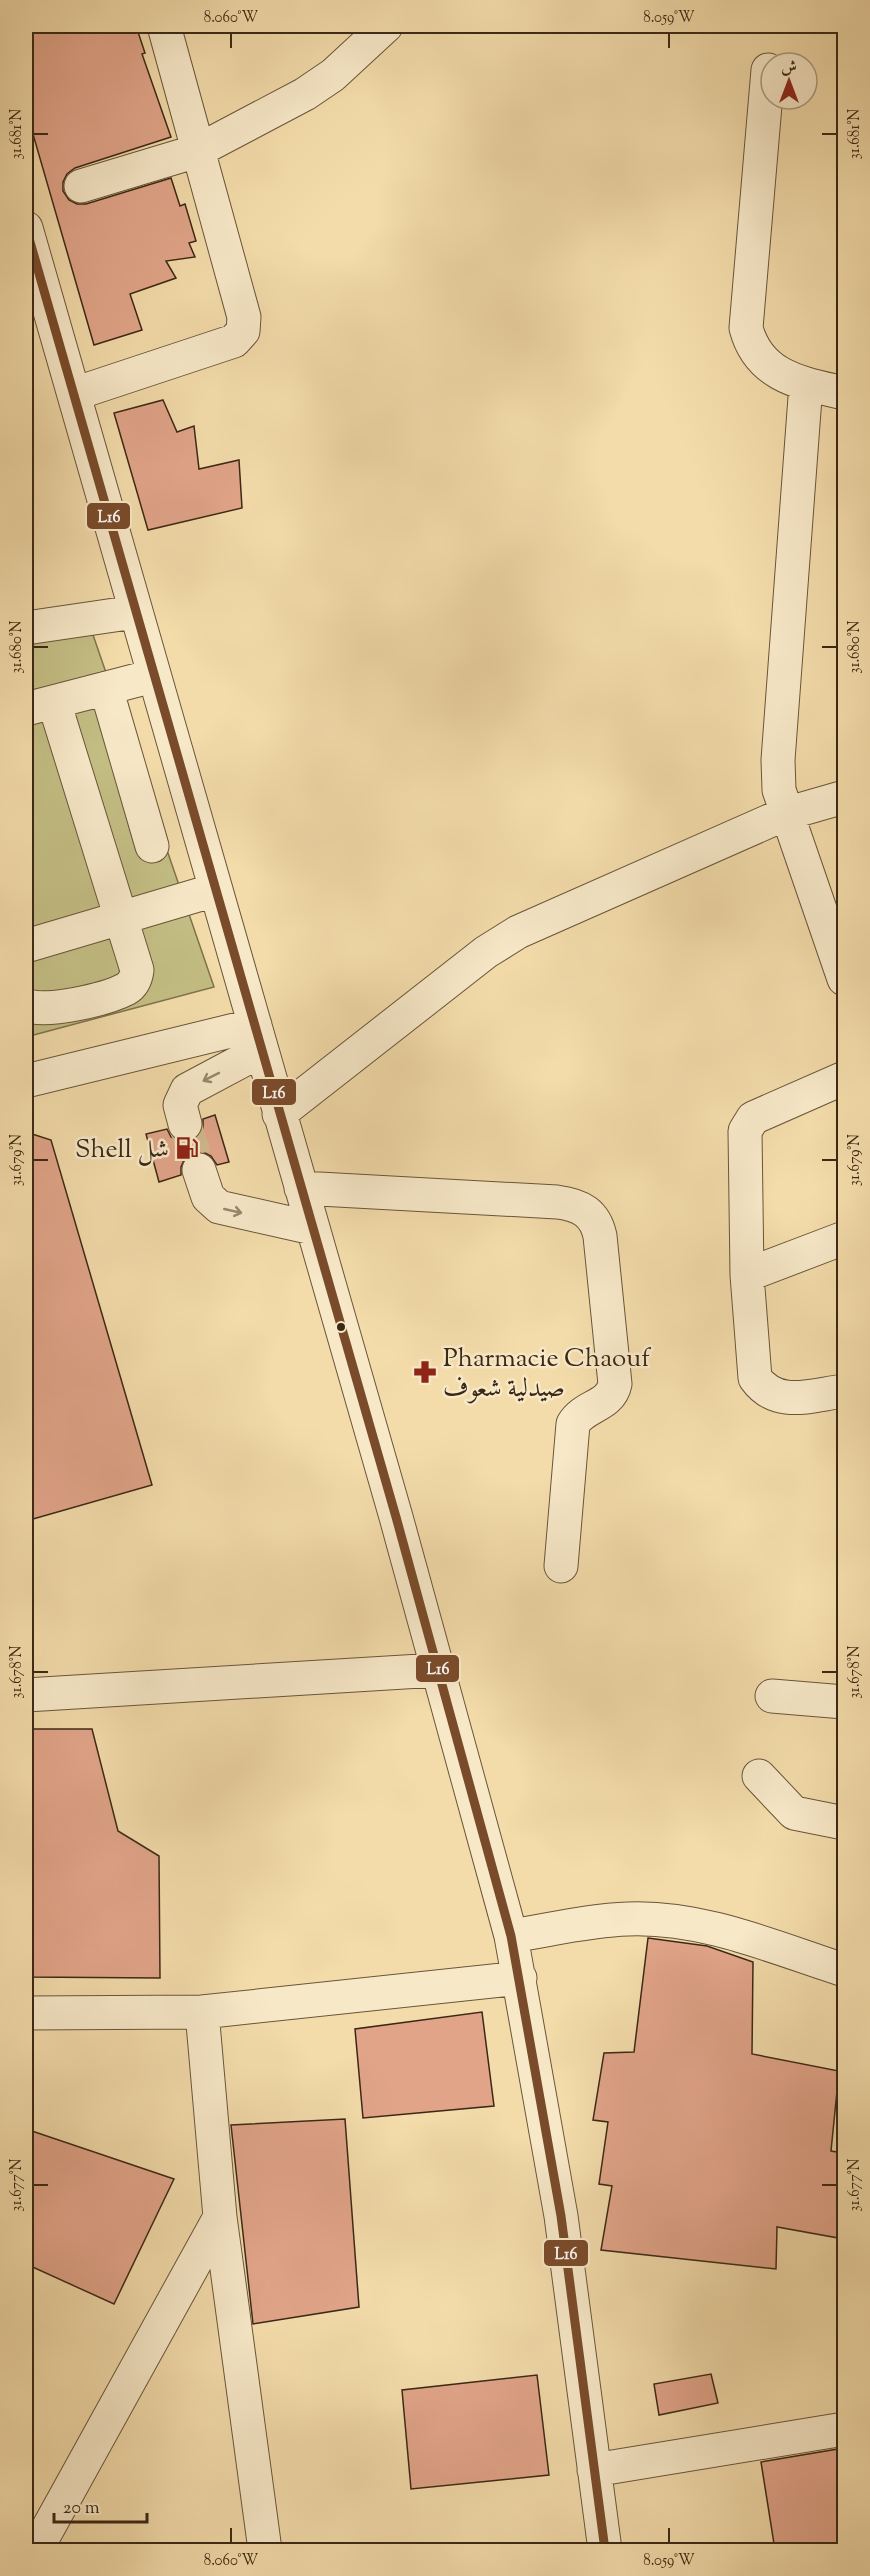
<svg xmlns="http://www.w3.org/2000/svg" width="870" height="2576" viewBox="0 0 870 2576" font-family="'Sorts Mill Goudy',Amiri,serif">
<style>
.green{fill:#c3be84;stroke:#7f734c;stroke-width:1.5}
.building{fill:#e1a489;stroke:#3b2815;stroke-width:1.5}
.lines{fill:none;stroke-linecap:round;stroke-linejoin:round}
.minor-tunnel{stroke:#ceb78c;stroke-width:33;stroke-dasharray:33 16;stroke-linecap:butt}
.minor-casing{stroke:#69553a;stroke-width:35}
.minor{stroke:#f7e8c8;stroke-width:33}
.bus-1-casing{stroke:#f7e8c8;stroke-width:14}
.bus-1{stroke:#7a4b2a;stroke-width:9}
.oneway{stroke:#99886e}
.ticks{fill:none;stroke:#3b2815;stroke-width:2}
.bus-dot{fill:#3b2815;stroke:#f7e8c8;stroke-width:2}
.labels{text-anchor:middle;stroke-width:5;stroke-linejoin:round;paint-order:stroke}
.poi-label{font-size:26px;fill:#3b2815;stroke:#f7e8c8;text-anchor:end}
.line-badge{stroke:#f7e8c8;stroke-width:2}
.badge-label{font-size:16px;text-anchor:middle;font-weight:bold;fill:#fff}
.neatline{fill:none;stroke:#3b2815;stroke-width:2}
.ticks-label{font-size:15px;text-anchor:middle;fill:#3b2815}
</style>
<rect width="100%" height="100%" fill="#f3dbaa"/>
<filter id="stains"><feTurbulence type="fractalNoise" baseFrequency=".00333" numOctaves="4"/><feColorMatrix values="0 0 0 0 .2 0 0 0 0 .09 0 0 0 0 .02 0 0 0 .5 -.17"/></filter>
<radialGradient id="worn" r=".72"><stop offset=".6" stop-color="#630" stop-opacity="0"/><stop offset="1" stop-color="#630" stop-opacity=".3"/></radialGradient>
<path class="green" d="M91 629 214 987 26 1037V641Z"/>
<path class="building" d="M26 26H136L145 53 142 54 171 137 75 168 67 174 63 182V191L69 200 77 204H86L171 178 180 206 185 204 196 241 189 243 195 257 166 261 176 278 130 294 142 330 94 345 26 110Z
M163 400 177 432 194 426 199 469 239 460 242 508 148 530 114 413Z
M215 1115 229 1162 217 1165 211 1156 203 1152H194L185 1158 181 1167V1175L159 1182 146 1134 167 1129 171 1137 180 1142H190L198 1138 203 1129V1119Z
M26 1132 51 1140 152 1485 26 1521Z
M26 1729H92L118 1831 159 1856 160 1978 26 1977Z
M648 1938 707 1946 753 1962 752 2054 839 2071 831 2151 844 2153V2239L777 2227 776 2269 601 2250 612 2186 599 2184 608 2122 593 2120 604 2053 634 2052Z
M482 2012 494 2106 363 2118 355 2029Z
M345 2119 359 2307 253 2324 231 2125Z
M26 2129 174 2179 114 2304 26 2264Z
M711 2374 718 2403 659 2415 654 2384Z
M537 2375 549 2475 411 2489 402 2390Z
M844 2448V2550H775L761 2462Z"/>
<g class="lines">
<path class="minor-tunnel" d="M185 1124 199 1170"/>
<g class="minor-casing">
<path id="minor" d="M768 70 746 328C759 377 801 383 844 393
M81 186 197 151 305 94 333 75 386 26
M26 228 396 1517 511 1936 561 2216 605 2550
M806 384 778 760 779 790 844 979
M74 394 234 341 243 331 244 317 164 26
M26 628 135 612
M106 688 152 846
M26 709 153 676
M26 946 215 890
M26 1005C45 1014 107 999 126 989 133 985 136 978 137 970L54 702
M844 1078 753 1118 745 1131 747 1275 755 1378C777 1409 811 1395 844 1391
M26 1081 255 1025
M279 1114 486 952 518 932 785 814 844 797
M185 1124 180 1105 187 1090 262 1050
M199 1170 208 1197 219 1207 312 1228
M301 1188 557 1202C581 1205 595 1213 600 1236L615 1384C610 1407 584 1405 573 1424L561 1566
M747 1275 844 1238
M26 1695 437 1670
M772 1696 844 1702
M759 1776 794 1813 844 1823
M511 1936C550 1930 589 1920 628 1919 703 1916 775 1948 844 1970
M202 2012 220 2217 265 2550
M26 2013 202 2012 520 1978
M594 2470 844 2429
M36 2550 220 2217"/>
</g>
<use href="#minor" class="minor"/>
<g class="bus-1-casing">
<path id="bus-1" d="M26 228 396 1517 511 1936 561 2216 605 2550"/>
</g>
<use href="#bus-1" class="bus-1"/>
</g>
<defs><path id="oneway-shaft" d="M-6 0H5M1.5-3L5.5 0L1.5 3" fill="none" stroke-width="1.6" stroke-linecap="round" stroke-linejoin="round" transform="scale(1.5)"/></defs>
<g class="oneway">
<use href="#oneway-shaft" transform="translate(211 1077) rotate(153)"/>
<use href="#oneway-shaft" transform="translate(233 1211) rotate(13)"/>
</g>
<path class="ticks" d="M231 33V48M669 33V48M33 134H48M822 134H837M33 647H48M822 647H837M33 1160H48M822 1160H837M33 1672H48M822 1672H837M33 2185H48M822 2185H837M231 2528V2543M669 2528V2543"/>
<defs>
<g id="fuel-bare" transform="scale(1.8)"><path d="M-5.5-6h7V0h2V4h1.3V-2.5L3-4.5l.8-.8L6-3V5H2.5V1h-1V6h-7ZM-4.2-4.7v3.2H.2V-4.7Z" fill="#8f2418" stroke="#f7e8c8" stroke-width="2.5" paint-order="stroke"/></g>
<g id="pharmacy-bare" transform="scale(1.8)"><path d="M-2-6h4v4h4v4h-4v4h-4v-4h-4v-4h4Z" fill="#8f2418" stroke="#f7e8c8" stroke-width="2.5" paint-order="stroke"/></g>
</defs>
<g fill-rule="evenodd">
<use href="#fuel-bare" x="187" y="1148"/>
<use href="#pharmacy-bare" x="425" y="1372"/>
</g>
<circle class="bus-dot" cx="341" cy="1327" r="5"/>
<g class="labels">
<g class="poi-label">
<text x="169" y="1157">Shell شل</text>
<text x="443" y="1366" text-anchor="start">Pharmacie Chaouf<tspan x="443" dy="30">صيدلية شعوف</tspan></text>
</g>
</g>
<g class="line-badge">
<rect x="86" y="502" width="45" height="28" rx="6" fill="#7a4b2a"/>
<rect x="251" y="1078" width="46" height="28" rx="6" fill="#7a4b2a"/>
<rect x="415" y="1654" width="45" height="29" rx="6" fill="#7a4b2a"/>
<rect x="543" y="2239" width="46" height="28" rx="6" fill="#7a4b2a"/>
</g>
<g class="badge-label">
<text x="109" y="522">L16</text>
<text x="274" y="1098">L16</text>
<text x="438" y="1674">L16</text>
<text x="566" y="2259">L16</text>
</g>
<rect width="870" height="2576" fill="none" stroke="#f3dbaa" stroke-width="66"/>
<g transform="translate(789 81)"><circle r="28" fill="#f7e8c8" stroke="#ac9b80" stroke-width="1.5"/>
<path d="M0-4.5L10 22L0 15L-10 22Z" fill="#8f2418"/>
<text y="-9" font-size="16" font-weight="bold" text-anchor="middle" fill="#3b2815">ش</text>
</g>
<path d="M54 2513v9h93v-9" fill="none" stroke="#3b2815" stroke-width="3"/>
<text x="63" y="2513" font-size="18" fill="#3b2815" stroke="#f7e8c8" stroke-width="4.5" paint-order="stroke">20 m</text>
<rect x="33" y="33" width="804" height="2510" class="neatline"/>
<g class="ticks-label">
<text x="231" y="22">8.060°W</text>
<text x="669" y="22">8.059°W</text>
<text transform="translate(16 134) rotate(-90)" y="5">31.681°N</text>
<text transform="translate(854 134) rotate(-90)" y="5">31.681°N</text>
<text transform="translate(16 647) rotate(-90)" y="5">31.680°N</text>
<text transform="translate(854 647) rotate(-90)" y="5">31.680°N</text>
<text transform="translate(16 1160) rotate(-90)" y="5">31.679°N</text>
<text transform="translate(854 1160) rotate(-90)" y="5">31.679°N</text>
<text transform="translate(16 1672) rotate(-90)" y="5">31.678°N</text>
<text transform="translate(854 1672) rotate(-90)" y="5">31.678°N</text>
<text transform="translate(16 2185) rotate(-90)" y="5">31.677°N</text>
<text transform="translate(854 2185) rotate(-90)" y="5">31.677°N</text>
<text x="231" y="2565">8.060°W</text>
<text x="669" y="2565">8.059°W</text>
</g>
<rect width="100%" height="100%" filter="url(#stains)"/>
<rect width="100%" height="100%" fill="url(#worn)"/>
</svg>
